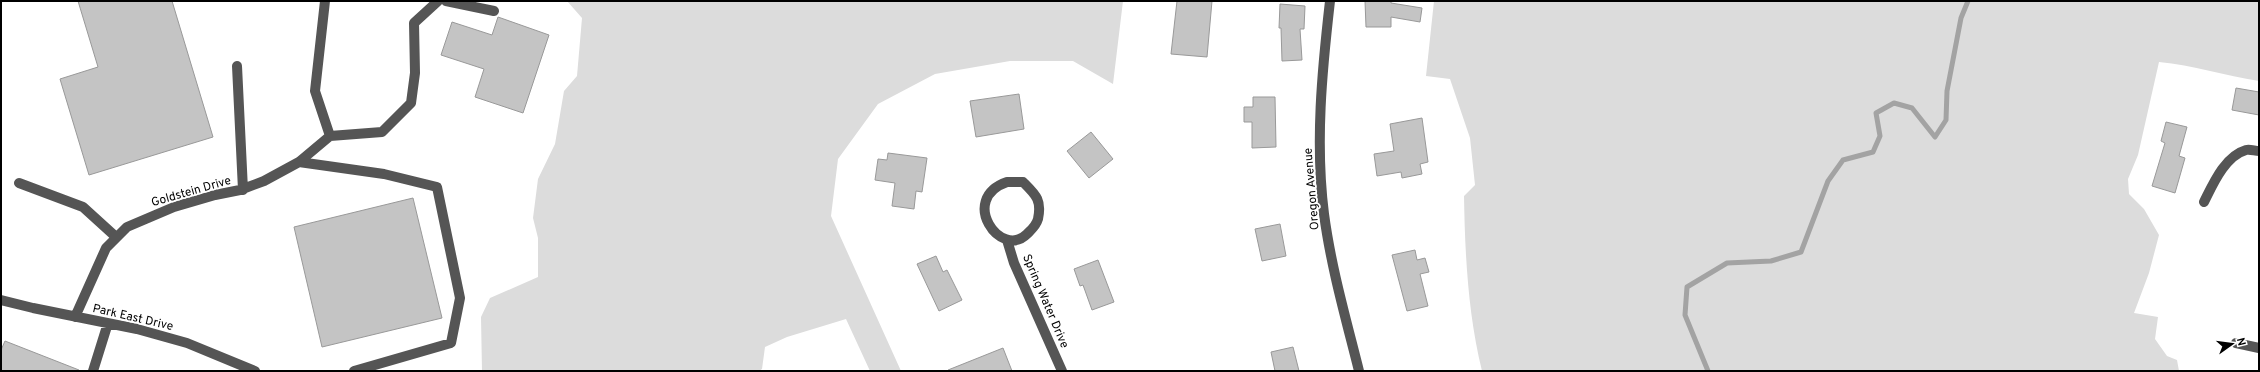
<svg xmlns="http://www.w3.org/2000/svg" width="2260" height="372" viewBox="0 0 2260 372" font-family="Overpass,sans-serif">
<style>
.green{fill:#dcdcdc}
.lines{fill:none;stroke-linecap:round;stroke-linejoin:round}
.stream{stroke:#a3a3a3;stroke-width:5}
.building{fill:#c4c4c4;stroke:#999}
.minor{stroke:#555;stroke-width:10}
.labels{text-anchor:middle;stroke-width:3.5;stroke-linejoin:round;paint-order:stroke}
.street-label{font-size:12px;fill:#000;stroke:#fff}
</style>
<rect width="100%" height="100%" fill="#fff"/>
<path class="green" d="M567 1H1123L1113 84 1073 61H1010L935 74 878 104 838 159 831 216 901 371H870L846 319 787 337 765 347 762 369 759 371H482L481 317 490 298 538 277V238L533 218 538 179 555 144 564 91 577 76 582 18Z
M1434 1H2259V81C2225 76 2193 65 2159 62L2138 155 2128 179 2129 194 2144 209 2159 235 2149 273 2134 313 2158 317 2155 339 2167 356 2177 360 2179 371H1482C1468 314 1465 255 1464 196L1475 185 1470 138 1450 79 1426 76Z"/>
<g class="lines">
<path class="stream" d="M1708 371 1685 315 1687 287 1727 263 1771 261 1801 252 1828 181 1843 160 1873 152 1880 136 1876 113 1894 103 1912 108 1935 137 1946 120 1947 91 1961 18 1968 1"/>
</g>
<path class="building" d="M78 1H172L213 137 89 175 60 79 98 67Z
M1177 1H1212L1207 57 1171 54Z
M1365 1H1391V3L1422 8 1420 22 1391 17V27H1366Z
M1280 4 1305 6 1304 29H1300L1302 60 1282 61 1281 28H1279Z
M498 17 549 35 523 113 475 97 484 69 441 55 452 22 492 35Z
M2236 88 2259 92V115L2232 110Z
M1019 94 1024 129 976 137 970 101Z
M1253 97H1275L1276 147 1252 148V122H1244V107H1253Z
M1422 118 1428 162 1420 164 1422 174 1402 178 1401 172 1377 176 1374 154 1394 151 1390 124Z
M2166 122 2187 127 2179 156 2185 158 2175 193 2152 186 2165 143 2161 141Z
M1091 132 1113 159 1089 178 1067 151Z
M888 153 927 158 922 192 916 191 914 209 892 206 895 183 875 180 878 159 887 160Z
M413 198 442 318 322 347 294 227Z
M1280 224 1286 256 1262 261 1255 229Z
M1415 250 1417 260 1425 258 1429 272 1420 274 1428 306 1407 311 1392 255Z
M936 256 943 272 947 270 962 300 939 311 917 264Z
M1098 260 1114 302 1092 310 1083 285 1080 286 1074 269Z
M5 341 79 370V371H1V350Z
M1293 347 1299 371H1275L1271 352Z
M1003 348 1012 371H948V370Z"/>
<g class="lines">
<path class="minor" d="M325 1 315 91 330 136
M446 1 494 11
M1330 1C1322 71 1315 143 1324 214 1331 267 1346 319 1359 371
M237 66 243 190
M330 136 382 132 411 103 415 73 414 23 438 1
M299 162 384 174 437 187 460 298 451 343 354 371
M1007 182H1023C1036 195 1042 200 1038 219 1036 226 1032 229 1027 234 1001 260 958 199 1007 182Z
M19 183 83 207 116 237
M2204 202C2213 184 2225 156 2246 150 2250 149 2255 151 2259 151
M1007 240 1014 263 1062 371
M1 300 33 308 137 329 187 343 255 371
M75 317 106 248 127 227 174 207 215 195 240 190 264 181 299 162 330 136
M2236 343 2259 348
M93 371 108 323"/>
</g>
<g class="labels">
<g class="street-label">
<text transform="translate(1311 189) rotate(-95)" y="4">Oregon Avenue</text>
<text transform="translate(191 191) rotate(-16)" y="4">Goldstein Drive</text>
<text transform="translate(1046 301) rotate(67)" y="4">Spring Water Drive</text>
<text transform="translate(133 317) rotate(13)" y="4">Park East Drive</text>
</g>
</g>
<rect width="2260" height="372" fill="none" stroke="#000000" stroke-width="4"/>
<g transform="translate(2232 344) rotate(76)" stroke="#ffffff" stroke-width="3" paint-order="stroke">
<path d="M0-3L7 15L0 10L-7 15Z" fill="#000000"/>
<text y="-6" font-size="11" font-weight="bold" text-anchor="middle" fill="#000000">N</text>
</g>
</svg>
